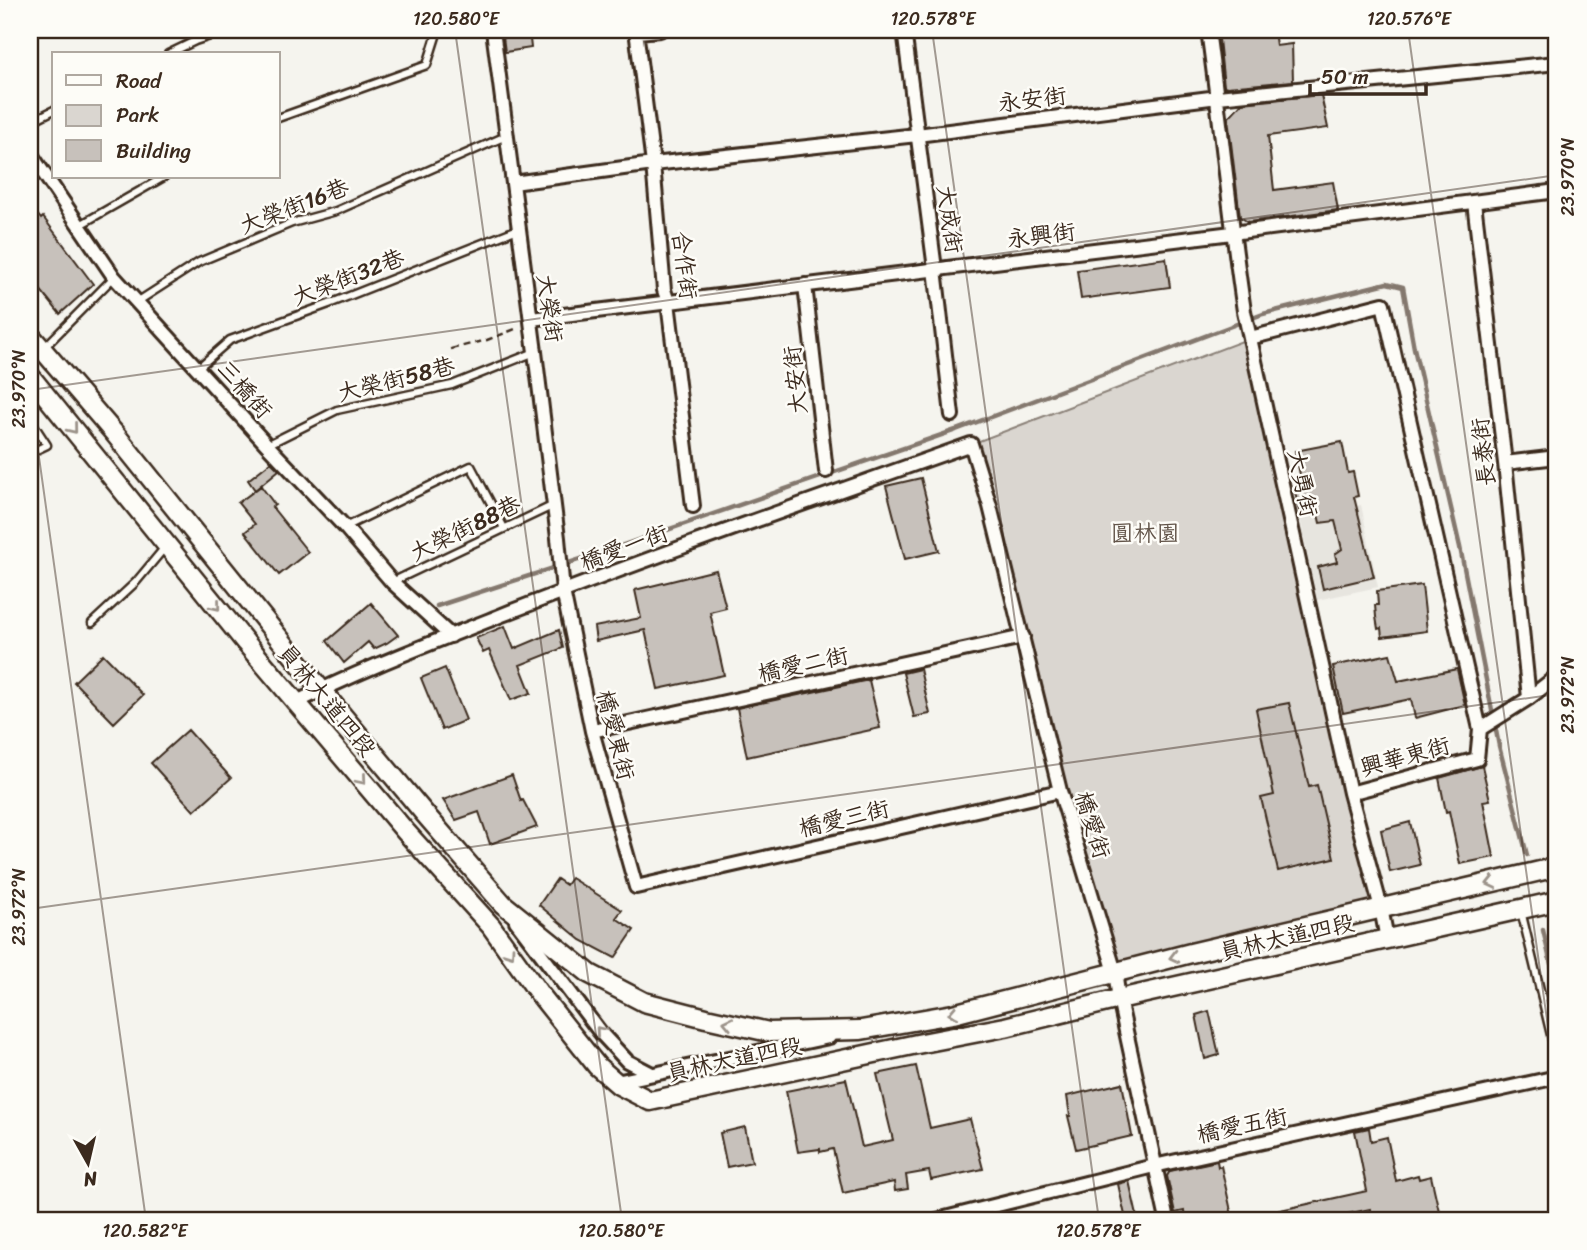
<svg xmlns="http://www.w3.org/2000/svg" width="1587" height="1250" viewBox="0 0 1587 1250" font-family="Sriracha,'LXGW WenKai TC',sans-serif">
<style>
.built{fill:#e7e5df}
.green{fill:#dad6d0;stroke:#8a8077;stroke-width:2}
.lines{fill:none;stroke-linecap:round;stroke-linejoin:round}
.stream{stroke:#84786e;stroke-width:4.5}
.building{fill:#c7c1bb;stroke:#3b2a1e;stroke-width:2}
.lane-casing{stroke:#3b2a1e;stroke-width:11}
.street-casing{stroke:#3b2a1e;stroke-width:18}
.secondary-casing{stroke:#3b2a1e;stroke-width:23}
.path{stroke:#3b2a1e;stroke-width:2.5;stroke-dasharray:7 5;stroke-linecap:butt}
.lane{stroke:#fdfcf7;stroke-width:6}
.street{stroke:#fdfcf7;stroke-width:12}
.secondary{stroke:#fdfcf7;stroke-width:18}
.oneway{stroke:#9c938a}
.ticks{fill:none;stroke:#3b2a1e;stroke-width:2;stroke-opacity:0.45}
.labels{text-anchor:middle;stroke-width:5;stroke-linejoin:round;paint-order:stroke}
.street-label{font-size:23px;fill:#3b2a1e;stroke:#fdfcf7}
.park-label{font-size:23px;fill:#63554a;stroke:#fdfcf7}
.neatline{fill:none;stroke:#3b2a1e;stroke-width:2.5}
.ticks-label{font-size:18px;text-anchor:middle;fill:#3b2a1e}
</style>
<rect width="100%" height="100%" fill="#f5f4ee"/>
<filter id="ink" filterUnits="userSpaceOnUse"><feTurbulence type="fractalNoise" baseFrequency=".0143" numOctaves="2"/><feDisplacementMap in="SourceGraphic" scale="14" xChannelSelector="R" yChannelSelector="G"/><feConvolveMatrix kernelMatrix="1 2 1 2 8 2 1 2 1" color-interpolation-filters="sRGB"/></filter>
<g filter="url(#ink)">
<path class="built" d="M1361 505 1378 587 1317 600 1300 518Z"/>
<path class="green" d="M1250 338 1381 908 1115 972 971 444Z"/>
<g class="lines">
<path class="stream" d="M437 606 615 548 956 430 1263 314 1387 283 1403 287 1414 348 1460 547 1499 746 1527 855
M1543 930 1557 990"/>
</g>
<path class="building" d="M502 30H529L531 48 505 52Z
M1218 30H1274L1276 46 1292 44 1293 81 1227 87 1224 86Z
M1321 95 1328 128 1268 136 1274 190 1333 182 1338 210 1248 222 1240 217 1228 118 1242 103Z
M30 205 41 219 43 217 93 284 60 314 30 277Z
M1166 258 1170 287 1081 299 1077 270Z
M1342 442 1348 473 1353 472 1358 496 1354 497 1374 577 1323 589 1318 567 1337 562 1335 554 1342 549 1335 521 1320 523 1316 506 1299 510 1294 486 1302 484 1295 451Z
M271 462 279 470 255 490 248 480Z
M921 478 939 551 905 559 886 486Z
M261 486 275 505 272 507 308 552 279 575 245 532 255 524 238 503Z
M716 570 726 608 710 612 724 675 658 689 645 630 596 641 594 627 641 618 635 590Z
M1422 585 1427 631 1382 637 1381 628 1378 629 1376 617 1375 605H1378L1377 591Z
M371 603 398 635 387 643 374 649 368 642 344 663 327 641Z
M505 626 514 649 559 630 563 648 520 665 531 693 511 700 489 650 483 653 476 638Z
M103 654 143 695 114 723 74 682Z
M1390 654 1398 681 1457 669 1465 705 1415 718 1411 699 1343 713 1333 666Z
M445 668 466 720 442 730 421 678Z
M920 669 930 714 914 717 903 673Z
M869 680 880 728 747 757 737 708Z
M1289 703 1309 787 1317 785 1334 858 1278 871 1261 798 1274 795 1256 709Z
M188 730 231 778 194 811 151 763Z
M1482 766 1490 800 1483 801 1494 857 1460 864 1449 811 1446 812 1439 778Z
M512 775 521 801 523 800 537 827 490 844 479 812 456 820 443 800Z
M1410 822 1420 865 1390 872 1381 830Z
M571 878 622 910 616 918 634 930 615 958 581 940 539 905 557 879 566 885Z
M1209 1011 1219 1055 1205 1059 1196 1015Z
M916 1066 930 1128 970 1119 983 1169 931 1180 929 1171 906 1175 908 1189 895 1191 894 1182 843 1193 833 1149 820 1152V1149L798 1152 786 1091 846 1079 862 1147 893 1140 877 1074Z
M1122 1083 1132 1136 1076 1149 1068 1116H1070L1067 1096Z
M745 1127 752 1162 727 1167 720 1133Z
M1369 1128 1371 1141 1387 1137 1396 1181 1418 1175 1419 1179 1431 1176 1441 1220H1372L1370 1209 1320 1220H1258V1215L1367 1191 1355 1131Z
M1217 1161 1218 1167 1221 1166 1233 1220H1185L1184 1211 1175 1213 1167 1176 1170 1171Z
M1129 1181 1138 1220H1126L1118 1184Z"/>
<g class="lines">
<g class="lane-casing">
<path id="lane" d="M168 54 195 41 228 30
M278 118 427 65 438 30
M30 122 54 110
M80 225 164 177
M137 302 199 262 292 223 336 211 506 136
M30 362 114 277
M198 368 230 340 329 304 518 229
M30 419 47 445 30 453
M267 445 337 410 452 385 535 352
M345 527 471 466 504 528
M392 582 554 505
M92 623 136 582 166 546
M1552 903 1557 925
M1521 911 1557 1060"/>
</g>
<g class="street-casing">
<path id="street" d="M493 30 535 352 558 538 563 591 592 731 636 887 1060 791
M636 30 653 164 664 290 668 302 693 506
M904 30 935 269 952 415
M1208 30C1221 123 1230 218 1244 311L1350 793 1381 908 1387 939
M637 32 660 30
M30 153 114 277 267 445 345 527 392 582 451 636
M513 183 653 164 917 135 1218 97 1557 63
M1474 202 1505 463 1529 698
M805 285 826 471
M531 319 1232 233 1557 191
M1250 338 1383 304 1480 729
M1505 463 1557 457
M297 702C362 669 435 642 502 615 657 554 814 500 971 444L990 506 1060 791 1115 972 1119 999 1167 1220
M592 731 1023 637
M1350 793 1477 759 1480 729 1529 698 1557 676
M516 921 600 1032 627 1061 652 1074
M616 1082 829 1037
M937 1220 1154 1166 1557 1077"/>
</g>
<g class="secondary-casing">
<path id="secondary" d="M30 335 115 434 321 690 424 813 503 904 590 974 644 1002 706 1018 769 1032 861 1030 953 1014 1191 953 1557 867
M30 376 246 643 406 832 491 926 538 992 597 1066 619 1085 650 1101 917 1044 1005 1027 1119 999 1557 901"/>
</g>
<path class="path" d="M451 349 487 340 518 328"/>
<use href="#lane" class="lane"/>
<use href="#street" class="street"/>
<use href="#secondary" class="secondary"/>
</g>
<defs><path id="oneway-chevron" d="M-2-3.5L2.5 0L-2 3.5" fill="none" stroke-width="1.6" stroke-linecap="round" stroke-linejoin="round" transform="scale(1.75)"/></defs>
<g class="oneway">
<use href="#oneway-chevron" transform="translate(73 429) rotate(51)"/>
<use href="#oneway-chevron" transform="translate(216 606) rotate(51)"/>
<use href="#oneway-chevron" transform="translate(362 780) rotate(50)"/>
<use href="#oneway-chevron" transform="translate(1491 883) rotate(167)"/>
<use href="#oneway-chevron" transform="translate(510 953) rotate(55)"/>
<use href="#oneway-chevron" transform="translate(1174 957) rotate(166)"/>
<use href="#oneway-chevron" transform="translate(953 1013) rotate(168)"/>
<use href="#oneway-chevron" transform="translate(728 1023) rotate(-168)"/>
<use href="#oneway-chevron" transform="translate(600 1031) rotate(-130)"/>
</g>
</g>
<path class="ticks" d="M455 30 622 1220M932 30 1099 1220M1408 30 1557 1091M30 390 1557 175M30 393 146 1220M30 909 1557 694M1501 1220 1557 1212"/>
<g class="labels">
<g class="street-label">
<text transform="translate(1032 99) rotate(-7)" y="8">永安街</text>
<text transform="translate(294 206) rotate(-21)" y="8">大榮街16巷</text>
<text transform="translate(950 219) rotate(82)" y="8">大成街</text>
<text transform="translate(1041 235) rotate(-7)" y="8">永興街</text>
<text transform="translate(685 265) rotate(83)" y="8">合作街</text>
<text transform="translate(348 277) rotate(-21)" y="8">大榮街32巷</text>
<text transform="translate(550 308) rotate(82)" y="8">大榮街</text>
<text transform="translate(396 379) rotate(-14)" y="8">大榮街58巷</text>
<text transform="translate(795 380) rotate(-96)" y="8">大安街</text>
<text transform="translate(245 389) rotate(48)" y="8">三橋街</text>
<text transform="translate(1483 452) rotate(-96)" y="8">長泰街</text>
<text transform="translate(1303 483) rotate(78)" y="8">大勇街</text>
<text transform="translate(465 528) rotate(-26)" y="8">大榮街88巷</text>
<text transform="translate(624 547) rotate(-20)" y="8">橋愛一街</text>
<text transform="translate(803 664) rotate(-12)" y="8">橋愛二街</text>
<text transform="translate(327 700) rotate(50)" y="8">員林大道四段</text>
<text transform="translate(616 735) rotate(76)" y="8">橋愛東街</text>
<text transform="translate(1405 756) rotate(-15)" y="8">興華東街</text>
<text transform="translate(844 818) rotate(-13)" y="8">橋愛三街</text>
<text transform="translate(1093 825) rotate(73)" y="8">橋愛街</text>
<text transform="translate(1287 937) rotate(-13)" y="8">員林大道四段</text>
<text transform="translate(734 1059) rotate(-12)" y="8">員林大道四段</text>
<text transform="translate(1242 1125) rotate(-12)" y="8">橋愛五街</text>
</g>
<g class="park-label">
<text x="1145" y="541">圓林園</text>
</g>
</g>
<rect width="1587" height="1250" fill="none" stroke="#fdfcf7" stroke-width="77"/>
<rect x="52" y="52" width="228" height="126" fill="#fdfcf7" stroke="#afa8a0" stroke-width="2"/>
<rect x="66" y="75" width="35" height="10" fill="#fdfcf7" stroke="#afa8a0" stroke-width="2"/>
<text x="116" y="88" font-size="21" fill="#3b2a1e">Road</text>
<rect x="66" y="105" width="35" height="21" fill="#dad6d0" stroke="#afa8a0" stroke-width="2"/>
<text x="116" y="122" font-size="21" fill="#3b2a1e">Park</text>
<rect x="66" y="140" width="35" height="21" fill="#c7c1bb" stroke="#afa8a0" stroke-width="2"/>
<text x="116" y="158" font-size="21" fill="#3b2a1e">Building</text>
<g transform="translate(88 1163) rotate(172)" stroke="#fdfcf7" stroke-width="5" paint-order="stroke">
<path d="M0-5L12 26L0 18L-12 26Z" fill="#3b2a1e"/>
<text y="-10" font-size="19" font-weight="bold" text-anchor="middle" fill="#3b2a1e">N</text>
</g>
<path d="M1310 84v10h116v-10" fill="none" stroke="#3b2a1e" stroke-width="3.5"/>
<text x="1321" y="84" font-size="21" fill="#3b2a1e" stroke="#fdfcf7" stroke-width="5" paint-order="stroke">50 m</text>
<rect x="38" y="38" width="1510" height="1174" class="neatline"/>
<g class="ticks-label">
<text x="456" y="25">120.580°E</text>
<text x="933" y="25">120.578°E</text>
<text x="1409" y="25">120.576°E</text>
<text transform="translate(1568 177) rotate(-90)" y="6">23.970°N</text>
<text transform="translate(19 389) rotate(-90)" y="6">23.970°N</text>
<text transform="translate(1568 695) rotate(-90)" y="6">23.972°N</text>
<text transform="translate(19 907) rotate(-90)" y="6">23.972°N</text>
<text x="145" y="1237">120.582°E</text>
<text x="621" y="1237">120.580°E</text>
<text x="1098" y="1237">120.578°E</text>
</g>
</svg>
